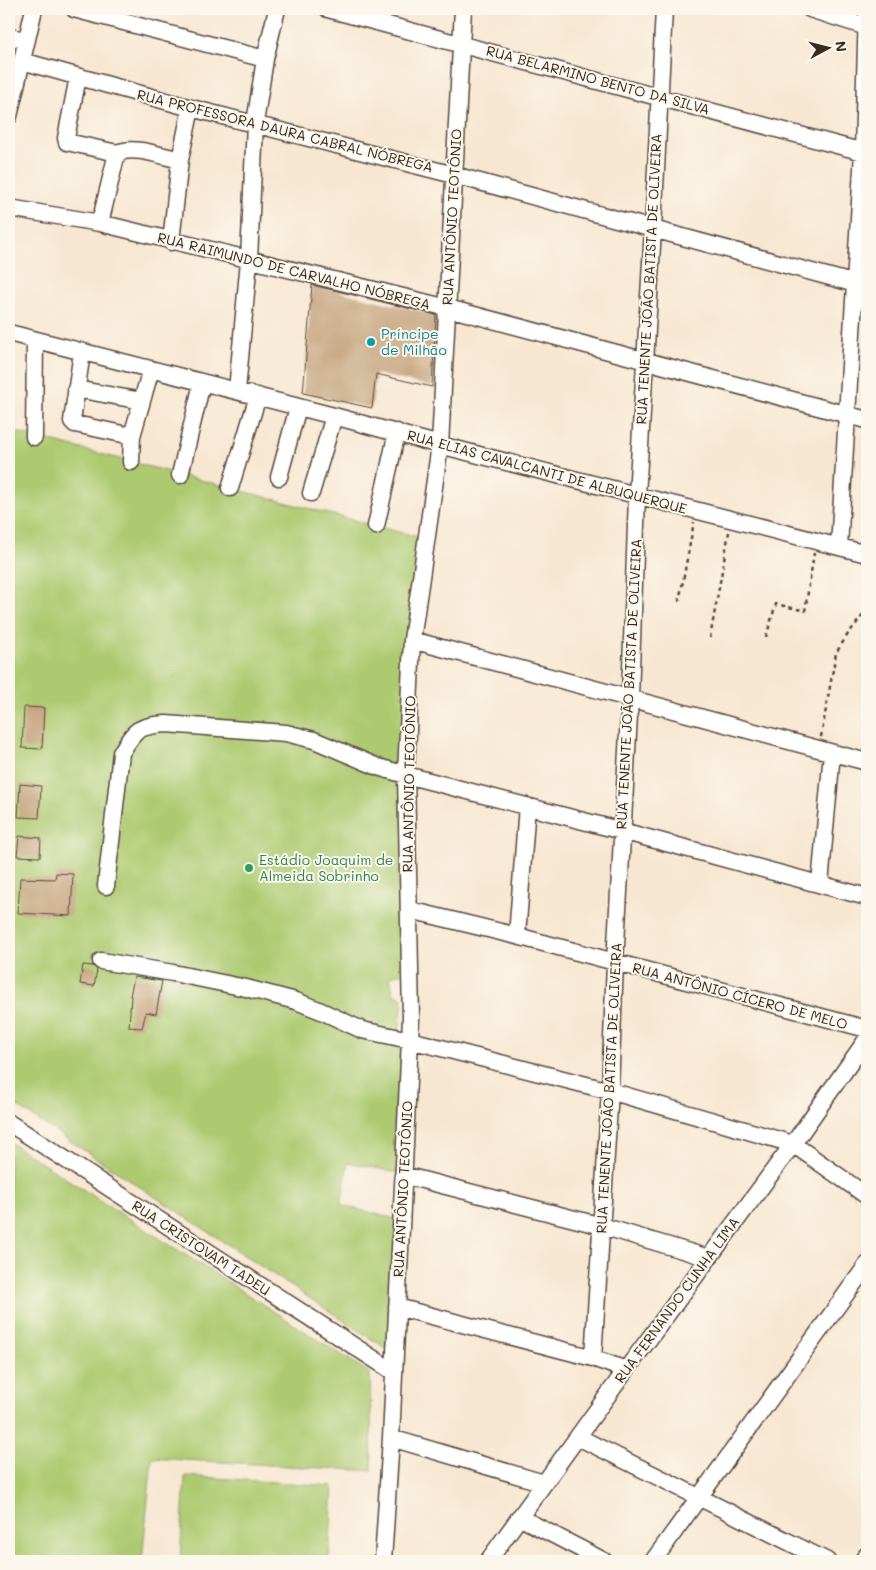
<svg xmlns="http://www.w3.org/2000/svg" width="876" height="1570" viewBox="0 0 876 1570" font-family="Mali,sans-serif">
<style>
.green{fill:#adca71;stroke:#747a48}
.building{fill:#c19f77}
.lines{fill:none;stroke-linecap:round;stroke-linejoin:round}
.minor-casing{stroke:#574639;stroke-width:19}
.path{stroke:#574639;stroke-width:2.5;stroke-dasharray:4 4;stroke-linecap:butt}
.minor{stroke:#fff;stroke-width:16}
.culture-dot{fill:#0f9aa8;stroke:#fbf7ec;stroke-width:2}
.leisure-dot{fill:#2e9e5b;stroke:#fbf7ec;stroke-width:2}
.labels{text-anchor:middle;stroke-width:4;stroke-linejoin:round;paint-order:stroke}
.street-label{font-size:14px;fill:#3b2a1e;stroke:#fbf7ec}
.culture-label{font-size:14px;fill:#0d838f;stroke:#fbf7ec;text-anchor:start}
.leisure-label{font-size:14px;fill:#27864d;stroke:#fbf7ec;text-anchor:start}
</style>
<rect width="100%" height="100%" fill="#fbf7ec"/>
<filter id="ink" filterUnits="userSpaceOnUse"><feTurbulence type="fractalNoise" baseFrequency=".02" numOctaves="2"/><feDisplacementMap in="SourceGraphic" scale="10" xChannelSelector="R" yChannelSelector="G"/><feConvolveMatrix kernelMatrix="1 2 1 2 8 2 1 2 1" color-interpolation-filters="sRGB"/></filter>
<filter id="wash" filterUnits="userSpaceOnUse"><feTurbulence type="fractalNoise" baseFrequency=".0096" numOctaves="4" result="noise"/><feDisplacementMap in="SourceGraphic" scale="20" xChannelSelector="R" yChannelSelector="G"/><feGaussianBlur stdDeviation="1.12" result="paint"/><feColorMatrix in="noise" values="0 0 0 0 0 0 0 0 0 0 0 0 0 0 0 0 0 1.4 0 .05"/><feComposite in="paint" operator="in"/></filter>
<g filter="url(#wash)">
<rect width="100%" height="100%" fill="#f7e7d2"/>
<path class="green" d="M13 431 418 537 403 736 408 972 390 976 393 994 403 998 398 1043 406 1050 398 1173 348 1162 341 1205 396 1219 390 1351 9 1101V525Z
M9 1142 370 1373 372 1471 152 1458 142 1561H13L9 1559Z
M185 1476 333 1486 329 1561H180Z"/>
<g id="blocks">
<path class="building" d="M312 285 436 315 432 387 376 374 372 408 303 393Z
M24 707 44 708 42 749 22 748Z
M20 784 41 786 39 818 18 817Z
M19 836 41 838 40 857 17 856Z
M56 873 73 874 71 916 18 913 20 878 55 879Z
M83 965 93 966 97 970 94 986 80 984Z
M134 977 162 981 156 1014 146 1012 142 1028 129 1027 131 996H130Z"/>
</g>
</g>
<g filter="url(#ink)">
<use href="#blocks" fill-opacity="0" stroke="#574639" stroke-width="1"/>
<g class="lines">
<g class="minor-casing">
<path id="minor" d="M74 9 265 59
M328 9 867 153
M810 9 867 27
M9 37 27 40
M22 61 191 108 454 175 867 287
M78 77 66 138 67 142 117 153C134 145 162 156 180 160
M9 116 34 9
M9 208 100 223 448 308 867 420
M100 223 117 153
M171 242 180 160 191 108
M9 333 334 416 440 445 867 554
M82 352 72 421 75 424 132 436
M76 389 142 401
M237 391 249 260 255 123 265 59 277 9
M34 437 35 340
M131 462 132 436 151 369
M180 475 202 383
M279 477 298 407
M230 488 258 396
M311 493 334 416
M376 526 397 432
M839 547 863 152 867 9
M412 640 867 762
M820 884 832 753
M106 886 121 753C135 729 138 726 166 724L286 733 314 740 378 767 406 775 622 831 867 897
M410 910 517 936 867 1029
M517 936 527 806
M101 961 173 973 246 988 296 1001 319 1010 362 1030 410 1040 610 1091 793 1144 867 1196
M9 1123 394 1372
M403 1175 602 1226 709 1258
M397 1307 593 1358 626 1370
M593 1358 610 1091 615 962 630 698 637 496 653 229 664 9
M578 1437 827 1561
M391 1438 544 1483
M519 1517 604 1561
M383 1561 391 1438 411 1018 406 775 412 640 440 445 463 9
M488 1561 626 1370 793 1144 867 1039
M653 1561 867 1265
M862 1561 867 1555"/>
</g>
<path class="path" d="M679 602 694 522
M766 637 776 604 805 611 814 553
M710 638 729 532
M821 737 836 653 848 634 867 610"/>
<use href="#minor" class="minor"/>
</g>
</g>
<circle class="culture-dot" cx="371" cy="342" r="5"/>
<circle class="leisure-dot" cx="249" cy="868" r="5"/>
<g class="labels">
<g class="street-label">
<text transform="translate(598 80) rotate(15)" y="5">RUA BELARMINO BENTO DA SILVA</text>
<text transform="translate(285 131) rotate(14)" y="5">RUA PROFESSORA DAURA CABRAL NÓBREGA</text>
<text transform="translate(452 217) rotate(-87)" y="5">RUA ANTÔNIO TEOTÔNIO</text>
<text transform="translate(294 271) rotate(14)" y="5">RUA RAIMUNDO DE CARVALHO NÓBREGA</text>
<text transform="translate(649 279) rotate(-87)" y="5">RUA TENENTE JOÃO BATISTA DE OLIVEIRA</text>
<text transform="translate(547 472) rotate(15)" y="5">RUA ELIAS CAVALCANTI DE ALBUQUERQUE</text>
<text transform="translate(629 684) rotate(-87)" y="5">RUA TENENTE JOÃO BATISTA DE OLIVEIRA</text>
<text transform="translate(409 784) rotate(-89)" y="5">RUA ANTÔNIO TEOTÔNIO</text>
<text transform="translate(740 996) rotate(15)" y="5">RUA ANTÔNIO CÍCERO DE MELO</text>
<text transform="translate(609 1088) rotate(-87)" y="5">RUA TENENTE JOÃO BATISTA DE OLIVEIRA</text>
<text transform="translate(403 1189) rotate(-87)" y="5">RUA ANTÔNIO TEOTÔNIO</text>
<text transform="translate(201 1248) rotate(33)" y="5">RUA CRISTOVAM TADEU</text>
<text transform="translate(677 1300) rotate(-54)" y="5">RUA FERNANDO CUNHA LIMA</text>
</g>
<g class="culture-label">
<text x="381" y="339">Príncipe<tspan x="381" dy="16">de Milhão</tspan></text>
</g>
<g class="leisure-label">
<text x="259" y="865">Estádio Joaquim de<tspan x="259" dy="16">Almeida Sobrinho</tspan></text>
</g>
</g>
<rect width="876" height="1570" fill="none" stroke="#fbf7ec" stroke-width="30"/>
<g transform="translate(828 48) rotate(83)" stroke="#fbf7ec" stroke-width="4" paint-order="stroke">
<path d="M0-4L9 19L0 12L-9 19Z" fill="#3b2a1e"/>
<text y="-8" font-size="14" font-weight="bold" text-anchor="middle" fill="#3b2a1e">N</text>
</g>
</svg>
